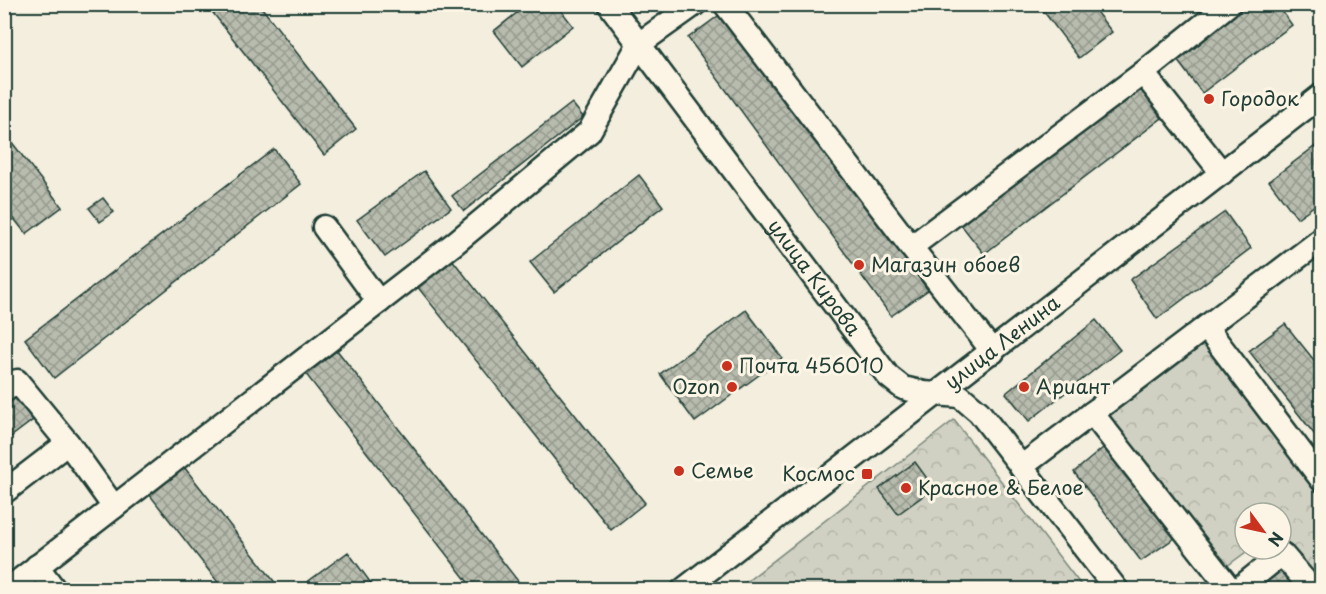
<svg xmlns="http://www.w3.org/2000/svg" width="1326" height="594" viewBox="0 0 1326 594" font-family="'Playpen Sans',sans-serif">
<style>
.forest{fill:url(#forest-crowns);stroke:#78877b;stroke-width:1.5}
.building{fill:url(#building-cross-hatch);stroke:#1f3d34;stroke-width:1.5}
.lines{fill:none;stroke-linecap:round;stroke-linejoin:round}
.minor-casing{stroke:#1f3d34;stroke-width:27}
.minor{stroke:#fcf5e5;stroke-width:22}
.poi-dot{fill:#c8321e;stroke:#fcf5e5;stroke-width:2}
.labels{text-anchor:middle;stroke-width:6;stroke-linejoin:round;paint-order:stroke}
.poi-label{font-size:20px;fill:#1f3d34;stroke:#fcf5e5;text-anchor:start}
.street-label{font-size:20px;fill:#1f3d34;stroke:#fcf5e5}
</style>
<defs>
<pattern id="forest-crowns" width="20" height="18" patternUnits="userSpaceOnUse" patternTransform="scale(1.5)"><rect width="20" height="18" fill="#d0d1c2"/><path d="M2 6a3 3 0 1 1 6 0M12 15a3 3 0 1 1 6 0" fill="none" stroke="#b2b4a7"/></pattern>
<pattern id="building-cross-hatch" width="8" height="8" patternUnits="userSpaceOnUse" patternTransform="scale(1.5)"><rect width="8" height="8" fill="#b8bcae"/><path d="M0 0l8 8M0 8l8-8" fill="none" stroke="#959a8e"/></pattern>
</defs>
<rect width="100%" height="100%" fill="#f3eede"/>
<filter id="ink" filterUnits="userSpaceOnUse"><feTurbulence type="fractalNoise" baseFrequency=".0167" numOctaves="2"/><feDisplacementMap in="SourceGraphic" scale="12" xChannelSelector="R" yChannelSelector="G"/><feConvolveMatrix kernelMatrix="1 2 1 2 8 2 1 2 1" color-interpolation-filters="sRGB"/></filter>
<g filter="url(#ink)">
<path class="forest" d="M1200 334 1321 494V589L1281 536V513H1245V549H1250L1223 569 1100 411Z
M954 420 1084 589 736 590Z"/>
<path class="building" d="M206 4H259L356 129 324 155Z
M528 4H556L573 26 522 67 494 31Z
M1038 4H1090L1112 32 1079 58Z
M1241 4H1277L1292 25 1202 93 1171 52 1199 42 1244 8Z
M725 11 928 290 891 316 688 38Z
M1134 80 1162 118 984 254 955 217Z
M572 103 583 117 464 211 452 196Z
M4 132 62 207 26 234 4 206Z
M1322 141V200L1297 218 1269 181Z
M274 149 301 184 54 378 25 339Z
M424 171 451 208 385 257 357 220Z
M639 175 663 206 554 292 530 262Z
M103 198 114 212 100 222 89 208Z
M1225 212 1251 248 1157 319 1130 280Z
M447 253 645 503 611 530 412 280Z
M746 310 782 358 695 422 660 374Z
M1096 320 1120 350 1029 421 1006 393Z
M1285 324 1322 370V444L1249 351Z
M329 340 525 590H474L298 364Z
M7 386 33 420 4 442V388Z
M1109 443 1179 535 1141 561 1074 472Z
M915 462 934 488 898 514 879 489Z
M184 467 281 590H224L149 494Z
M348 552 376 590H305L302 586Z
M1284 568 1302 590H1255Z"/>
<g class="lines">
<g class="minor-casing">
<g id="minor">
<path id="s1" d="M609 4 888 376 903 388 924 393 960 396 979 412 1117 590"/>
<path d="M725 4 911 247"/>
<path d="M1143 73 1229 4"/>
<path d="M324 227 379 302"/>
<path d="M1206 327 1322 480"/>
<path d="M993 352 911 247 1143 73 1222 173"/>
<path d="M4 391 17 381 68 443"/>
<path d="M1092 413 1231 590"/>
<path d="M1021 467 1322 239"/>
<path d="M4 492 68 443 114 507"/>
<path d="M37 566 55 590"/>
<path d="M7 590 455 243 589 132 639 44 695 4"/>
<path id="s2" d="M683 590 1322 95"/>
<path d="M1237 590 1282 554 1313 590"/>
</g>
</g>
<use href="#minor" class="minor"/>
</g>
</g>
<g class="poi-dot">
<circle cx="1209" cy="99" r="6"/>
<circle cx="859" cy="265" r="6"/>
<circle cx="727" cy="366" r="6"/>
<circle cx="732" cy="387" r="6"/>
<circle cx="1024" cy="387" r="6"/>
<circle cx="679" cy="471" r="6"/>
<rect x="861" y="468" width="12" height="12" rx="3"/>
<circle cx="906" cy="488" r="6"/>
</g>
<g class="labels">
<g class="poi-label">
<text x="1221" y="106">Городок</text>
<text x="871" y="272">Магазин обоев</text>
<text x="739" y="373">Почта 456010</text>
<text x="720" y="394" text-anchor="end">Ozon</text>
<text x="1036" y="394">Ариант</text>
<text x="691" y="478">Семье</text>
<text x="855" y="481" text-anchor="end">Космос</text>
<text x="918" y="495">Красное &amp; Белое</text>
</g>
<g class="street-label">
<text dy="7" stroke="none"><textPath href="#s1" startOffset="342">улица Кирова</textPath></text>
<text dy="7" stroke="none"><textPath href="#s2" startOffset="404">улица Ленина</textPath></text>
</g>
</g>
<rect width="1326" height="594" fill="none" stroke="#fcf5e5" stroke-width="24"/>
<rect x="12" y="12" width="1302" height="570" fill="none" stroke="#1f3d34" stroke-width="2" filter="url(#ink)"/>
<g transform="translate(1263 531) rotate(123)"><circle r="28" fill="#fcf5e5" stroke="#a4ab9e" stroke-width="1.5"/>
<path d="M0-4.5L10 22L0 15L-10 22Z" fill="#c8321e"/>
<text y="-9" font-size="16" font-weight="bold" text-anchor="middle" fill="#1f3d34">N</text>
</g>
</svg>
